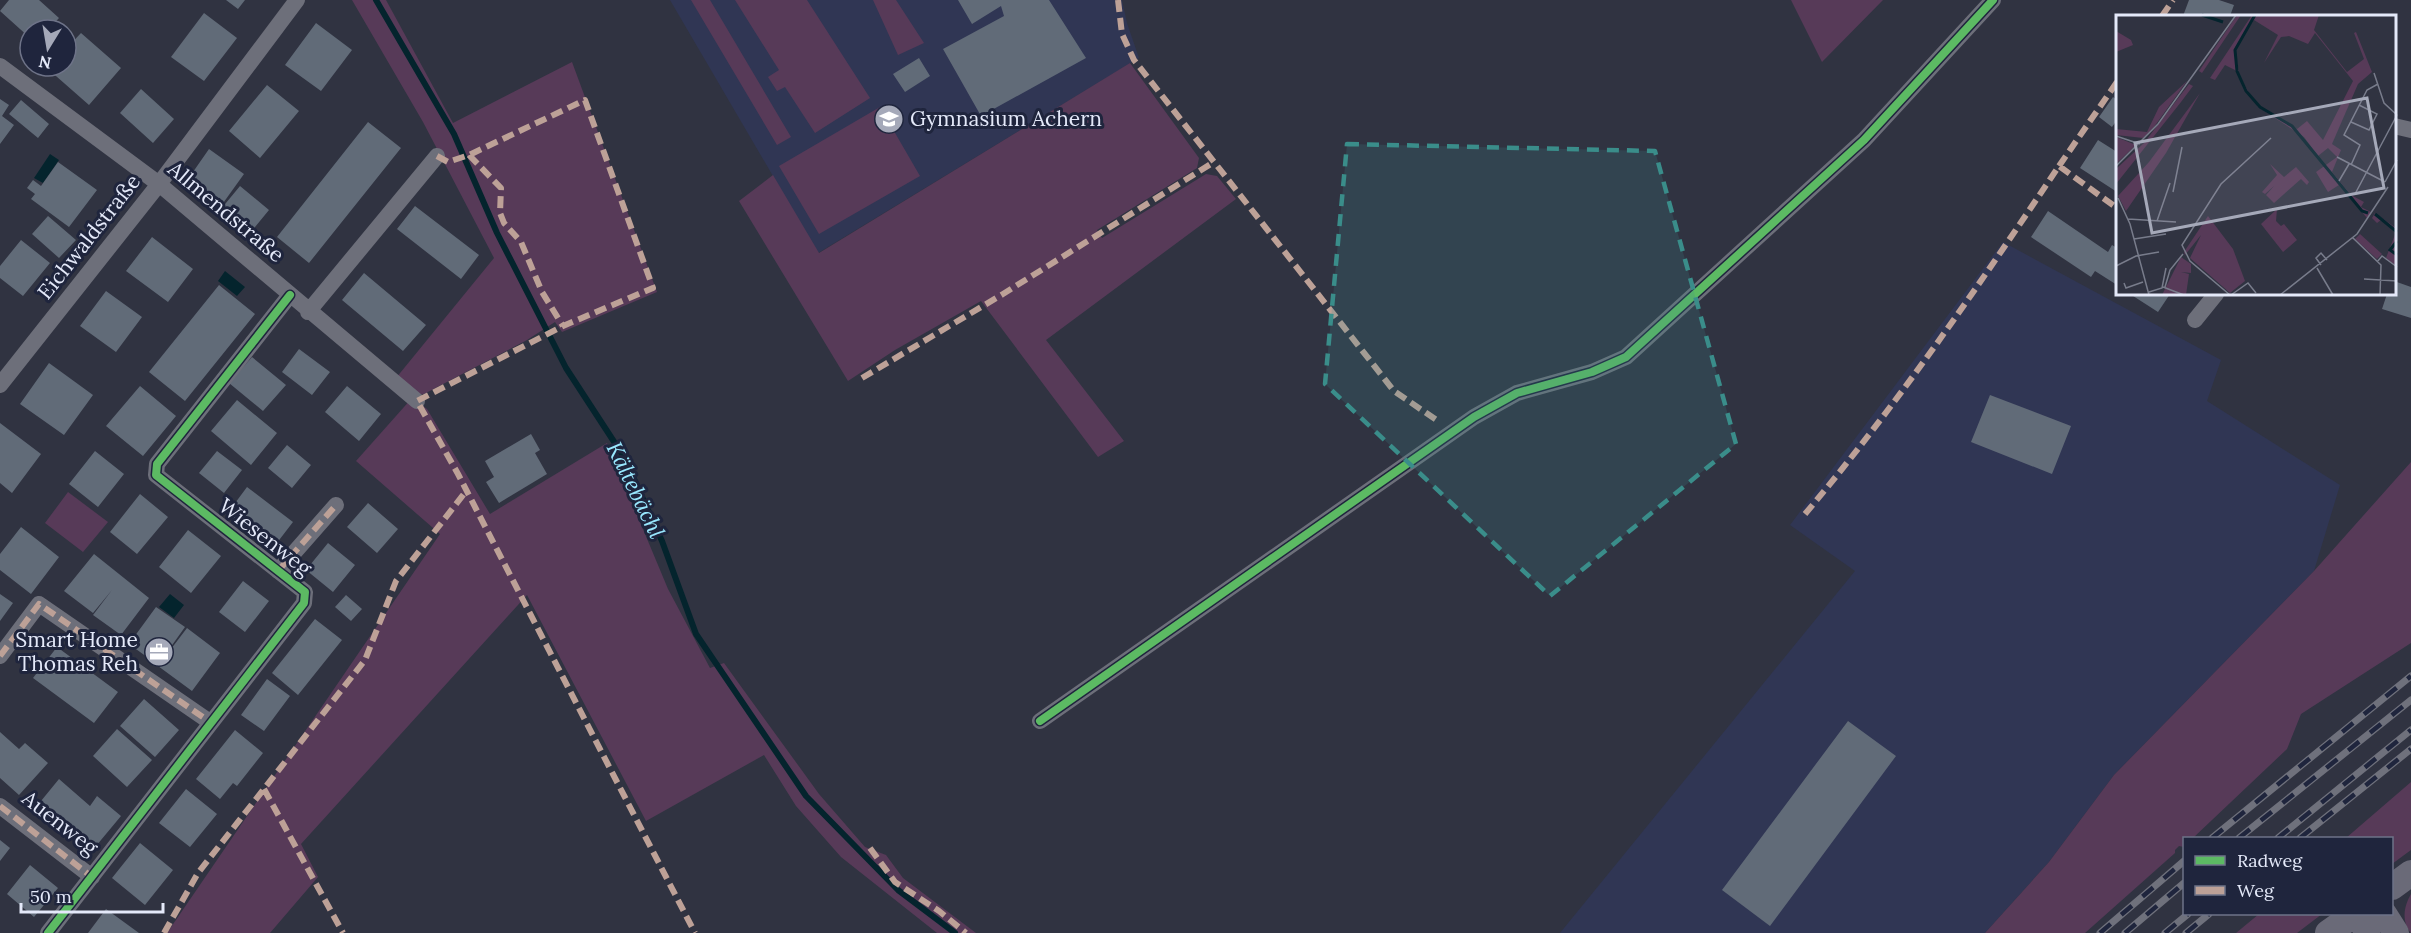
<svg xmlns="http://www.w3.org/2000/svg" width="2411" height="933" viewBox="0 0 2411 933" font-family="Lora,serif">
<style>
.built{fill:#303654}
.green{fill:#573a58}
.water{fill:#04242d}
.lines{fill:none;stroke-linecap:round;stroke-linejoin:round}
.stream{stroke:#04242d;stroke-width:6}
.building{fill:#616b78}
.street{stroke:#6d6f7a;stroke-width:16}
.primary{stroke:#6a6a78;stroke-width:26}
.rail-casing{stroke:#6f717c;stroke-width:7}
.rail{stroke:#1f253d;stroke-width:4.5;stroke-dasharray:14;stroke-linecap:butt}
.quiet{stroke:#bda197;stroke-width:6;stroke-dasharray:12 6;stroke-linecap:butt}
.cycleway-casing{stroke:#1f253d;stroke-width:11}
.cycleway{stroke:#5cba63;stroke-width:8}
.marked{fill:#3a8d8a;fill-opacity:0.2;stroke:#3a8d8a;stroke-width:4.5;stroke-dasharray:12 8;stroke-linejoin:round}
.labels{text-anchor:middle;stroke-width:6;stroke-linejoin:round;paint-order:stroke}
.poi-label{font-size:21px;fill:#e4e9f9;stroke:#1f253d;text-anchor:start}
.street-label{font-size:21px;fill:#e4e9f9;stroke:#1f253d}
.water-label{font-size:22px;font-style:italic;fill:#99e8ff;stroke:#1f253d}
.inset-river{fill:none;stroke:#04242d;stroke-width:3}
.inset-road{fill:none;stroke:#787c8b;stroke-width:1.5}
.view{fill:#a5a9b9;fill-opacity:0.15;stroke:#a5a9b9;stroke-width:3}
.inset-edge{fill:none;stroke:#e4e9f9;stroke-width:3}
</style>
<rect width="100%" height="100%" fill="#303341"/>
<path class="built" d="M670 0H1122L1127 23 1139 58 818 253Z
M2003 242 2221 360 2207 401 2340 485 2314 571 2114 775 2049 862 1985 933H1560L1855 571 1790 525Z"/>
<path class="green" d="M352 0H386L453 123 572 62 657 292 562 332 555 322 527 340 424 394 416 395 396 378 494 258 423 122Z
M691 0H710L791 137 777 145Z
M735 0H807L870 98 815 133 785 87 777 91 768 77 779 70Z
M873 0H896L924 43 898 55Z
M1791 0H1883L1822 62Z
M1130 63 1199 158 1197 168 1097 230 1102 238 1206 174 1217 176 1236 199 1046 340 1124 441 1098 457 981 301 895 350 848 381 739 201 773 175 819 253Z
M880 107 920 176 819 234 779 166Z
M412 398 427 409 490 514 607 443 668 589 710 668 724 663 819 794 865 847 886 855 903 878 976 933H937L841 857 796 806 764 755 646 821 527 595 301 844 318 877 270 933H167L440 534 356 461Z
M2411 462V643L2301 714 2287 749 2193 838H2184V847L2179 846 2175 850V853L2085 933H1985L2049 862 2114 775 2314 571Z
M68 492 108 522 83 552 45 523Z
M2411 782V850L2392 864V838H2346Z
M2411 894V933C2401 921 2404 906 2411 894Z
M2259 914H2322L2297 933H2236Z"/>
<path class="water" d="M50 154 59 160 43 183 34 178Z
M225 271 245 287 237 296 218 281Z
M170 594 184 605 174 618 159 607Z"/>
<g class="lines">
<path class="stream" d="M376 0 454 134 497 233 566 368 624 457 662 541 696 634 806 796 898 890 955 933"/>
</g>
<path class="building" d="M9 0H39L59 18 48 30H30V38L0 11Z
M226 0H245L238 9Z
M958 0H1049L1086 58 981 116 943 49 1004 16 1001 6 972 24Z
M2189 0H2219L2234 5 2230 16H2183Z
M204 13 237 38 204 81 171 57Z
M316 23 352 50 321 91 285 65Z
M81 33 121 68 89 105 48 69 51 66H66V49Z
M919 58 930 76 905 92 893 74Z
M267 85 299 111 260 158 229 131Z
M141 89 174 119 153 143 120 113Z
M2113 97 2117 100V120L2112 127 2099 117Z
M0 99 9 105 2 116 14 125 0 144Z
M21 100 49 124 38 138 9 114Z
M368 122 401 148 309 263 277 237Z
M2098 140 2117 152V192L2080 168Z
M209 149 244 174 221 206 186 182Z
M58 162 97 190 69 227 31 199 35 194 27 188 33 180 41 186Z
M240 186 269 210 250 233 221 209Z
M415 206 479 255 461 279 397 229Z
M2048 211 2108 252 2112 245 2117 248V285L2095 271 2091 277 2031 237Z
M48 216 76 240 59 258 32 234Z
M152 237 193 269 168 302 126 271Z
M21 240 50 263 23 296 0 278V266Z
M364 273 426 325 403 351 342 300Z
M2394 281 2411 287V318L2382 309 2387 294H2394Z
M219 285 255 314 185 401 149 372Z
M106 291 142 317 116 352 80 326Z
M2130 294H2170L2158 312Z
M299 349 330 372 312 395 282 372Z
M252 357 286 385 263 411 229 383Z
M49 363 93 395 64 435 20 404Z
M140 386 176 416 143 456 106 426Z
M347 386 381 414 359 441 325 412Z
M1990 395 2071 426 2052 474 1971 442Z
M237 400 277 433 251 465 211 431Z
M0 423 41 454 12 493 0 483Z
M531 434 540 450 535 453 547 474 499 503 486 482 494 477 485 461Z
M287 445 311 465 292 488 268 468Z
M95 451 124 474 98 507 69 484Z
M217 451 242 470 224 493 199 473Z
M247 487 293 522 273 548 227 514Z
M140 494 168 517 137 554 110 532Z
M368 503 398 529 377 553 347 527Z
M21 527 59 557 31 594 0 570V554Z
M188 530 221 556 191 593 159 567Z
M328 543 355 565 333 592 306 570Z
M94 554 149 598 121 635 93 615 112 590 93 613 64 591Z
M243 581 269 601 245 632 219 612Z
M0 594 13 603 0 621Z
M346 595 362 609 351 621 335 607Z
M156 607 185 627 158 665 129 644Z
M315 619 342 640 298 695 272 673Z
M187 628 220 653 192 691 158 666Z
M57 647 118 692 94 723 33 678Z
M267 679 290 696 264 731 241 715Z
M144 699 179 730 155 757 120 726Z
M1848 721 1896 756 1770 926 1722 890Z
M117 729 152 760 127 787 93 756Z
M235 730 263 753 237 786 233 783 220 799 196 779Z
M0 732 19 749 25 743 48 763 19 795 0 778Z
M59 779 90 806 97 796 121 816 96 846 41 801Z
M186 789 217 814 190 847 159 823Z
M0 840 10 848 0 861Z
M140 843 173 870 145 905 112 878Z
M30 865 58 888 34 917 7 894Z
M106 909 139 933H88Z"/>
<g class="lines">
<path class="street" d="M0 66 159 184 417 401
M2394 126 2411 130
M308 312 437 156
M2195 320 2216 294
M0 385 159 184 297 0
M278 571 336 505
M0 656 39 604 210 722
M1040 721 1474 417 1517 393 1592 372 1626 357 1864 140 1993 0
M0 806 92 877
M48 933 304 603 305 592 156 475 157 464 290 295"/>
<path class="primary" d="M2392 887 2411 873
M2359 914 2367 933
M2384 914 2396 933
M2328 933 2355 914"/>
<g class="rail-casing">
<path id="rail" d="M2212 838 2411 676
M2239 838 2411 700
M2278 838 2411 730
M2300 838 2411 749
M2100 933 2184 861
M2125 933 2184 883
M2165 933 2188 914
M2186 933 2209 914"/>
</g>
<use href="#rail" class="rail"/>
<path class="quiet" d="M1118 0 1122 34 1134 60 1394 391 1438 421
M2162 16 2173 0
M469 155 501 188 500 213 504 223 521 242 542 292 563 326
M437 156 448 162 469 155 585 100 653 288 563 326 417 401 458 474 695 933
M2059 166 2117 82
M862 378 1003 294 1214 162
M1805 514C1898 404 1979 285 2059 166L2117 208
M278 571 336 505
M0 656 39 604 210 722
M264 789 343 933
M0 806 92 877
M870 848 895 882 939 911 966 933
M164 933 198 873 365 660 396 581 467 490"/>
<g class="cycleway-casing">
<path id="cycleway" d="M1040 721 1474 417 1517 393 1592 372 1626 357 1864 140 1993 0
M48 933 304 603 305 592 156 475 157 464 290 295"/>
</g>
<use href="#cycleway" class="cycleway"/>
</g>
<path class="marked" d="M1347 144 1655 151 1736 444 1550 596 1325 384Z"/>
<defs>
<g id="school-disc" transform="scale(1.5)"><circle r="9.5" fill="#a5a9b9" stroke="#1f253d"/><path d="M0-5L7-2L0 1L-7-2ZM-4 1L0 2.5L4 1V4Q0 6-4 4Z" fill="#fff"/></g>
<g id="office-disc" transform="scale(1.5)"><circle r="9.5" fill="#a5a9b9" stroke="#1f253d"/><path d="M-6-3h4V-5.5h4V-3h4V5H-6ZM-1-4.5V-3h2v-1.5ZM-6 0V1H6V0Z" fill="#fff"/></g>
</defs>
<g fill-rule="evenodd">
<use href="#school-disc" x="889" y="119"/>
<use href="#office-disc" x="159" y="652"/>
</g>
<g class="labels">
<g class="poi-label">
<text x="910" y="126">Gymnasium Achern</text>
<text x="138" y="647" text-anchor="end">Smart Home<tspan x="138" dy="24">Thomas Reh</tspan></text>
</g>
<g class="street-label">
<text transform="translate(226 212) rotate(40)" y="7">Allmendstraße</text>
<text transform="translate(89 237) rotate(-52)" y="7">Eichwaldstraße</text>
<text transform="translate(265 537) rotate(38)" y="7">Wiesenweg</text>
<text transform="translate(60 823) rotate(38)" y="7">Auenweg</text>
</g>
<g class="water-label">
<text transform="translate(636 490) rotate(64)" y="8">Kältebächl</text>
</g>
</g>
<g transform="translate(2116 15)">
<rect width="280" height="280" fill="#303341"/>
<path d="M121 0H125L86 58 83 56ZM136 0H203L198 15 231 57 248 44 238 18 240 17 256 57 242 69 216 129 225 135 216 157 235 180 248 187 245 192 255 197 251 203 223 170 212 177 200 157 221 142 212 133 202 141 188 122 142 92 119 55 109 50 99 65 94 63ZM138 5 162 20 148 48 165 22 173 21 192 29 199 18 237 66 207 125 191 106 181 114 144 91 131 76 123 58 119 33ZM0 16 15 25 17 30 0 37ZM71 66 38 112 27 123 0 120V114L31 117 43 92ZM73 69 77 71 65 87 0 169V154L28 128ZM84 78 50 138 10 196 2 181 33 147ZM0 122 20 130 0 149ZM154 149 168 162 180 152 193 167 191 170 185 164 158 188 150 180 158 171 149 179 146 177 161 160ZM161 194 160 206 165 211 168 209 181 225 167 237 145 209ZM259 198 280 213V251L270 243 280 217 265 205 261 208 256 203ZM92 201 117 234 129 266 114 278 74 243 85 220 69 240 68 237ZM244 219 266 239 261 244 239 224ZM65 242 75 249V258L65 257 73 259 70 280H46Z" fill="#573a58" fill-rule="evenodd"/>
<path class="inset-river" d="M86 0 107 7M139 0 119 35 121 56 130 76 144 92 176 111 246 196 252 198M259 199 281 217M281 226 274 235 281 240"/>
<path class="inset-road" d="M258 58 268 88 281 100M235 107 253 115 261 99 243 90M0 121 24 129M221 142 269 167M235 150 244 130 228 120 251 75 262 69M0 151 42 109 120 0M223 166 233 149M269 167 281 145M57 177 66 132M239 179 281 100M2 183 14 209 33 280M12 204 60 207M41 206 54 168M237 223 265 250 264 280M18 224 50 219M261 247 266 241 281 252M205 250 200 243 205 238 211 245M0 251 20 241 43 237M201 253 217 280M248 264 281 266M8 268 10 273 27 267M47 272 68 280M49 272 54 255 67 239M33 277 46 273 50 253M114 280 74 246 66 230 105 169 155 123M115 280 132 268 140 278M164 280 241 219 272 172"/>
<path class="view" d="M251 83 268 173 36 218 19 128Z"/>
<rect width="280" height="280" class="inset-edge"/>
</g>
<rect x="2183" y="837" width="210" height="78" fill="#1f253d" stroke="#6e7388" stroke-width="1.5"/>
<rect x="2195" y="856" width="30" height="9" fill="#5cba63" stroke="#6e7388" stroke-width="1.5"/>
<text x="2237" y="867" font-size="18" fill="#e4e9f9">Radweg</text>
<rect x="2195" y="886" width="30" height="9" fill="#bda197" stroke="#6e7388" stroke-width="1.5"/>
<text x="2237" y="897" font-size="18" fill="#e4e9f9">Weg</text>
<g transform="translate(48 48) rotate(191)"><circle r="28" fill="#1f253d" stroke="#6e7388" stroke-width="1.5"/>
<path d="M0-4.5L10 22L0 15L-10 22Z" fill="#a5a9b9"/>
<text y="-9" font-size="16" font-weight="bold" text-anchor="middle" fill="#e4e9f9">N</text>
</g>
<path d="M21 903v9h142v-9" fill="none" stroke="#e4e9f9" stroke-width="3"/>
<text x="30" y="903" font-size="18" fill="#e4e9f9" stroke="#1f253d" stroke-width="4.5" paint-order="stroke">50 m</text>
</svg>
